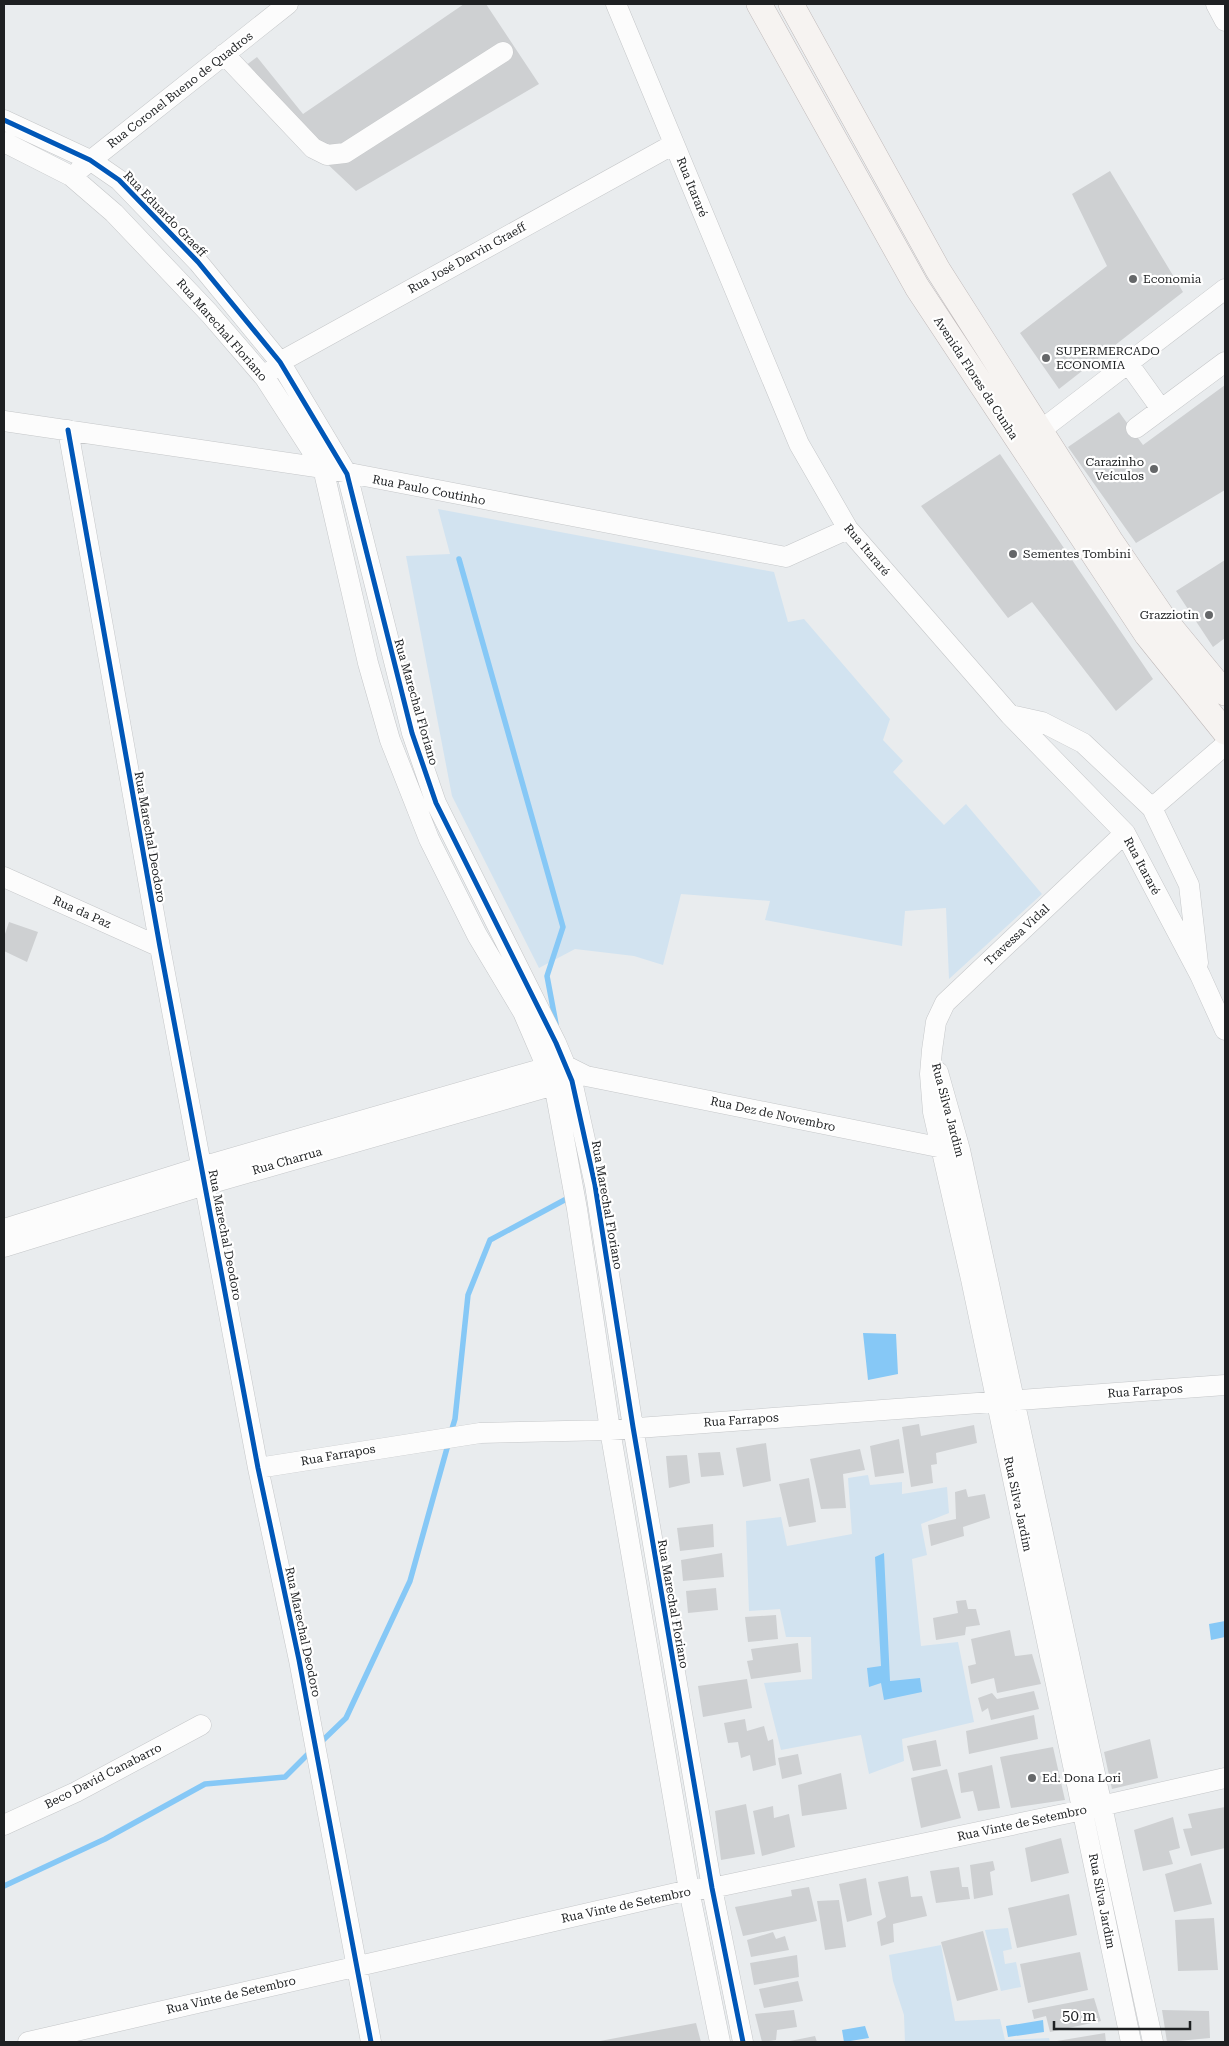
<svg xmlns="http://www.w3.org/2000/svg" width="1229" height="2046" viewBox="0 0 1229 2046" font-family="'Roboto Serif',serif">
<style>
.green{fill:#d2e3f0}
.water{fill:#86c8f6}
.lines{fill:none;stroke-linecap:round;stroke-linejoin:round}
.stream{stroke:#86c8f6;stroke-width:5.5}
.building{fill:#ced0d2}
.minor-casing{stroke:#c5c7c9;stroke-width:21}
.major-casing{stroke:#c0baba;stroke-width:26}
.minor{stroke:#fcfcfc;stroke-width:20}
.major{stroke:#f6f3f1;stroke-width:25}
.cycleway-casing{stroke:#fff;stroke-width:8}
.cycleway{stroke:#0057b8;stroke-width:5}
.poi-dot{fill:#656769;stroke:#fff;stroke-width:2}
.labels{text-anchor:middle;stroke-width:4.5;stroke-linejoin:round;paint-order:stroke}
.street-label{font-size:12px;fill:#1e2022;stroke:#fff}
.poi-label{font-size:12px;fill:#1e2022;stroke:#fff;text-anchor:start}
</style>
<rect width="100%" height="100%" fill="#e9ecee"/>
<path class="green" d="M438 509 774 572 788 622 804 619 890 719 883 740 903 761 893 772 944 825 966 804 1042 894 949 979 946 908 905 911 902 946 765 920 770 901 681 894 663 965 634 956 575 949 539 968 452 796 406 556 450 554Z
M868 1475 870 1485 902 1482V1494L947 1487 949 1513 921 1524 927 1555 912 1559 921 1646 958 1642 974 1722 902 1739 904 1761 869 1774 861 1735 781 1750 764 1683 812 1679 811 1637H786L780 1609 749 1611 746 1521 781 1517 787 1546 852 1534 848 1478Z
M1008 1928 1012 1949 1003 1951 1005 1964 1016 1962 1021 1987 1001 1991 985 1930Z
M941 1945 955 2021 1000 2019 1005 2040 1049 2038 1050 2042H905L904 2015 893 1981 889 1955Z"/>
<path class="water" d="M863 1333 896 1334 898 1374 868 1380Z
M884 1553 890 1681 920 1678 922 1692 884 1700 881 1683 869 1687 867 1668 881 1666 875 1557Z
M1225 1621V1637L1211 1640 1209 1624Z
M1043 2020 1044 2032 1008 2037 1006 2026Z
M865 2026 869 2038 844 2042 842 2030Z"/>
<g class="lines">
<path class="stream" d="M459 559 563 927 547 976 556 1024
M451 1432 455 1419 468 1295 490 1240 570 1197
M319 1744 346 1718 410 1581 449 1441
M4 1886 105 1839 205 1784 285 1777 312 1750"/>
</g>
<path class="building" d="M464 4H486L539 84 356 191 233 75 257 57 303 114Z
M1110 171 1183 292 1059 389 1020 333 1107 266 1072 194Z
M1225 385V490L1136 543 1068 447 1119 412 1143 445Z
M1000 454 1153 679 1116 711 1032 602 1008 618 921 506Z
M1225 560V638L1213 647 1176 591Z
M9 922 38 932 27 962 4 951V937Z
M919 1424 921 1436 974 1425 977 1443 936 1453 937 1464 931 1465 933 1483 911 1487 902 1427Z
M899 1439 904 1473 875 1477 870 1446Z
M766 1443 771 1481 743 1487 736 1448Z
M860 1449 865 1470 843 1474 846 1508 821 1509 810 1459Z
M720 1452 724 1475 701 1477 698 1453Z
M687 1455 690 1483 669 1488 666 1456Z
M809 1478 816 1522 789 1527 779 1484Z
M966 1489 968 1497 985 1494 990 1518 963 1527 964 1536 931 1546 928 1525 956 1519 955 1492Z
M713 1524 714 1547 680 1551 677 1528Z
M722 1553 724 1577 683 1581 681 1560Z
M716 1588 718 1610 688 1613 686 1591Z
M966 1600 968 1609H976L980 1625 966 1627 965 1635 936 1640 933 1618 958 1613 956 1601Z
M776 1615 778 1639 748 1642 745 1617Z
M1010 1630 1015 1656 1032 1654 1041 1684 997 1693 994 1678 971 1684 968 1666 976 1664 971 1639Z
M798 1643 801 1672 751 1679 747 1661 753 1660 751 1649Z
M747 1679 752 1708 703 1717 698 1686Z
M1034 1691 1039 1709 991 1720 988 1708 982 1712 978 1698 992 1693 997 1699Z
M1034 1715 1038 1739 969 1754 966 1731Z
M745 1719 747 1731 764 1726 768 1741 773 1739 776 1765 753 1771 750 1755 741 1758 738 1742 728 1743 724 1723Z
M1150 1739 1158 1778 1112 1789 1104 1752Z
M936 1740 941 1766 913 1771 907 1746Z
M1053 1747 1065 1800 1011 1808 1000 1757Z
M798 1754 802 1774 782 1779 778 1758Z
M992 1765 1000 1808 978 1811 973 1791 961 1793 958 1773Z
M947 1769 961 1818 921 1828 911 1778Z
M841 1773 847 1809 802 1816 798 1785Z
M746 1804 755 1854 721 1860 715 1811Z
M773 1806 774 1818 789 1814 795 1847 762 1856 753 1811Z
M1225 1807V1848L1191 1856 1183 1829 1192 1828 1188 1814Z
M1173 1817 1180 1848 1169 1851 1173 1864 1143 1871 1134 1830Z
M1061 1838 1069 1873 1031 1882 1025 1848Z
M993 1861 995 1870 990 1872 993 1895 974 1899 970 1865Z
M1201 1863 1212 1904 1174 1912 1165 1874Z
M959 1867 962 1887H968L970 1899 936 1903 930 1871Z
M908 1876 911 1897 922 1896 927 1916 893 1924 894 1942 881 1946 877 1922 886 1917 878 1882Z
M866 1878 872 1915 847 1922 839 1884Z
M809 1887 817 1921 743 1936 735 1907 792 1896 791 1890Z
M1069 1894 1077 1935 1017 1948 1008 1908Z
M839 1900 846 1947 825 1950 817 1901Z
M1214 1918 1218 1970 1178 1971 1175 1920Z
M983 1931 998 1990 957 2001 941 1942Z
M773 1932 776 1939 785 1936 789 1950 751 1957 747 1940Z
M1080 1952 1088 1990 1028 2003 1020 1964Z
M797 1955 799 1977 754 1985 750 1963Z
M798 1981 803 2001 764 2008 759 1989Z
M1094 1998 1101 2021 1050 2032 1046 2016 1034 2019 1032 2010Z
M794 2010 797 2027 777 2030 776 2040 762 2042 755 2014Z
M1162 2010 1209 2011 1210 2038 1167 2042Z
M696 2023 701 2042H600V2041Z
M1105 2033 1106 2042H1058L1057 2041Z
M815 2036 817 2042H790V2041Z"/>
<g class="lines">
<g class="minor-casing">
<path id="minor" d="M616 4 799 444 848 529 1010 715 1125 833 1200 975 1225 1030
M1216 4 1225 21
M224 54 313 148 327 155 345 153 503 52
M4 120 90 160 119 180 198 262 280 362 347 474 412 733 436 803 556 1043 572 1081 595 1185 633 1427 712 1888 743 2042
M4 142 71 176 114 213 209 313 265 378 323 468 368 663 390 740 429 839 477 935 523 1012 554 1084 577 1209 610 1430 689 1890 720 2042
M80 169 288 4
M1128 363 1161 409
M271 371 280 362 674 144
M4 421 323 468 786 557 848 529
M1136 428 1225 362
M68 430 160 947 258 1468 299 1660 371 2042
M1028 440 1225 289
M1010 715 1042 722 1083 743 1152 808 1189 885 1198 963
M1152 808 1225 745
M1125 833 945 1003 936 1022 932 1050 930 1074 933 1112 971 1279 1131 2042
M4 877 160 947
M938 1072 960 1150 1153 2042
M4 1229 201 1167 548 1067 566 1066 586 1076 953 1150
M4 1247 205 1185 565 1082
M258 1468 480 1433 610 1430 1225 1385
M4 1825 76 1792 201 1725
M28 2042 689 1890 712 1888 1083 1810 1225 1778"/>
</g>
<g class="major-casing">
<path id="major" d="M759 4 917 287 1147 635 1225 732
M791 4 938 270 1110 540 1164 619 1225 693"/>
</g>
<use href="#minor" class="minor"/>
<use href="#major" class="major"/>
<g class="cycleway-casing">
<path id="cycleway" d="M4 120 90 160 119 180 198 262 280 362 347 474 412 733 436 803 556 1043 572 1081 595 1185 633 1427 712 1888 743 2042
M68 430 160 947 258 1468 299 1660 371 2042"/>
</g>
<use href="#cycleway" class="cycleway"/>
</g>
<g class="poi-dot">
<circle cx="1133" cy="279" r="5"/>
<circle cx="1046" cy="358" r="5"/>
<circle cx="1154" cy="469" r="5"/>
<circle cx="1013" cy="554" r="5"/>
<circle cx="1209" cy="615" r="5"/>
<circle cx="1032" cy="1778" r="5"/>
</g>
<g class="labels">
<g class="street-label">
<text transform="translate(180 90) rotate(-38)" y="4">Rua Coronel Bueno de Quadros</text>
<text transform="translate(692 187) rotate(68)" y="4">Rua Itararé</text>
<text transform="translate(165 214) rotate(46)" y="4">Rua Eduardo Graeff</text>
<text transform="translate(467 258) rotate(-29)" y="4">Rua José Darvin Graeff</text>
<text transform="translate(222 330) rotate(49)" y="4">Rua Marechal Floriano</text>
<text transform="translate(976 378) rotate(57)" y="4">Avenida Flores da Cunha</text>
<text transform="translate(429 490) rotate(11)" y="4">Rua Paulo Coutinho</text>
<text transform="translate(867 550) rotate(50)" y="4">Rua Itararé</text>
<text transform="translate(416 702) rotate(74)" y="4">Rua Marechal Floriano</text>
<text transform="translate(150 837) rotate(80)" y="4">Rua Marechal Deodoro</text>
<text transform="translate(1142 866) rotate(62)" y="4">Rua Itararé</text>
<text transform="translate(82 912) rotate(24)" y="4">Rua da Paz</text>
<text transform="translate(1017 935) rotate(-43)" y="4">Travessa Vidal</text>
<text transform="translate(948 1110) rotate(75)" y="4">Rua Silva Jardim</text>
<text transform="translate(773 1114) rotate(12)" y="4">Rua Dez de Novembro</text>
<text transform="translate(287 1161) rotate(-16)" y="4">Rua Charrua</text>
<text transform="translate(607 1205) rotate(80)" y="4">Rua Marechal Floriano</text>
<text transform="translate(225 1235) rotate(79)" y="4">Rua Marechal Deodoro</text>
<text transform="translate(1145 1391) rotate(-4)" y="4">Rua Farrapos</text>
<text transform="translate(741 1420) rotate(-4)" y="4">Rua Farrapos</text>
<text transform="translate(338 1455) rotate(-10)" y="4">Rua Farrapos</text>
<text transform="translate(1018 1504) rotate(78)" y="4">Rua Silva Jardim</text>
<text transform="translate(673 1604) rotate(80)" y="4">Rua Marechal Floriano</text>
<text transform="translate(303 1632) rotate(78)" y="4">Rua Marechal Deodoro</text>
<text transform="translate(103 1776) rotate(-27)" y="4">Beco David Canabarro</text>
<text transform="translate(1022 1823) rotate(-12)" y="4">Rua Vinte de Setembro</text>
<text transform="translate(1102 1901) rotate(79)" y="4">Rua Silva Jardim</text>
<text transform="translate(626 1905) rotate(-12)" y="4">Rua Vinte de Setembro</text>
<text transform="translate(231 1995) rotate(-13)" y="4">Rua Vinte de Setembro</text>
</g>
<g class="poi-label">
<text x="1143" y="283">Economia</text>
<text x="1056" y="355">SUPERMERCADO<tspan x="1056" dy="14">ECONOMIA</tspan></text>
<text x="1144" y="466" text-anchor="end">Carazinho<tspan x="1144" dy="14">Veículos</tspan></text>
<text x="1023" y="558">Sementes Tombini</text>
<text x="1199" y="619" text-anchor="end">Grazziotin</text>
<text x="1042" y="1782">Ed. Dona Lori</text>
</g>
</g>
<rect width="1229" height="2046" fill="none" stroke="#1e2022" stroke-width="10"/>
<path d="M1054 2021v8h136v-8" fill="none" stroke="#1e2022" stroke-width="2.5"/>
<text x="1062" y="2021" font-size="15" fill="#1e2022" stroke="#ffffff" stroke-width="4" paint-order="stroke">50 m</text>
</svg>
